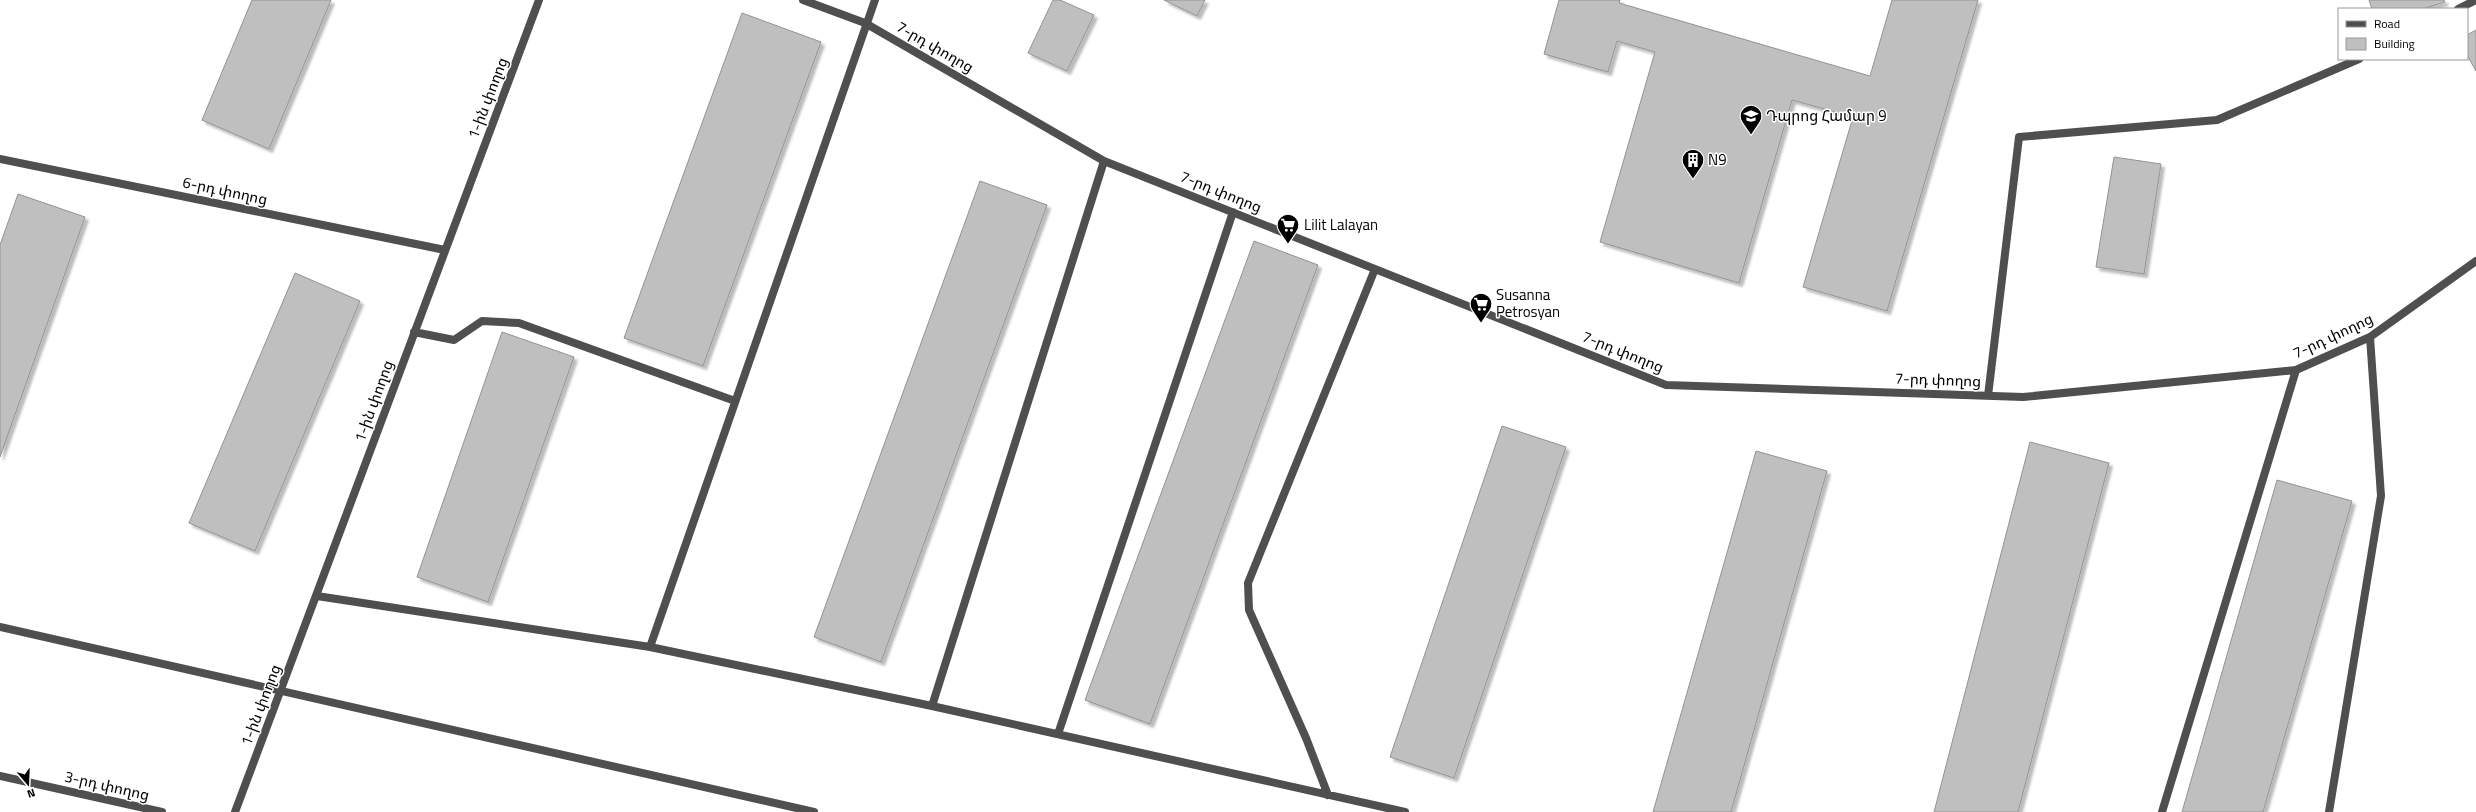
<svg xmlns="http://www.w3.org/2000/svg" width="2476" height="812" viewBox="0 0 2476 812" font-family="'Titillium Web','Noto Sans Armenian',sans-serif">
<style>
.building{fill:#bfbfbf;stroke:#939393;filter:url(#shadow)}
.lines{fill:none;stroke-linecap:round;stroke-linejoin:round}
.minor{stroke:#4f4f4f;stroke-width:8}
.tertiary{stroke:#4f4f4f;stroke-width:8}
.labels{text-anchor:middle;stroke-width:3;stroke-linejoin:round;paint-order:stroke}
.street-label{font-size:15px;fill:#000;stroke:#fff}
.poi-label{font-size:15px;fill:#000;stroke:#fff;text-anchor:start}
</style>
<defs>
<filter id="shadow"><feDropShadow dx="3.5" dy="3.5" stdDeviation="1" flood-color="#0004"/></filter>
</defs>
<rect width="100%" height="100%" fill="#fff"/>
<path class="building" d="M252 0H331L269 149 202 120Z
M1053 0H1060L1094 15 1067 71 1028 53Z
M1164 0H1205L1197 16Z
M1559 0H1620L1619 3 1870 76 1892 0H1978L1887 311 1803 287 1853 117 1792 100 1739 283 1600 242 1655 52 1617 41 1608 72 1544 54Z
M2369 0H2444L2445 2 2422 9H2372Z
M742 13 821 42 703 366 624 338Z
M2476 30V71L2467 55V35Z
M2114 157 2161 164 2144 274 2096 267Z
M980 181 1047 205 881 662 814 637Z
M18 194 85 217 0 457V245Z
M1254 241 1318 265 1150 724 1085 700Z
M295 273 360 301 255 551 189 523Z
M502 332 574 357 488 602 417 577Z
M1502 426 1566 447 1454 778 1390 757Z
M2030 442 2109 463 2018 812H1934Z
M1756 451 1827 471 1731 812H1653Z
M2277 480 2352 501 2263 812H2182Z"/>
<g class="lines">
<path class="minor" d="M803 0 865 23 1104 161 1666 385 2023 397 2296 370 2370 337 2476 261
M2458 9 2476 0
M0 159 445 250
M414 332 454 340 482 321 519 323 735 401
M1988 396 2019 137 2217 120 2359 59
M317 596 650 647 932 706 1405 812
M0 627 814 812
M650 647 875 0
M932 706 1104 161
M1058 734 1233 212
M1328 795 1306 738 1249 610 1248 583 1375 269
M235 812 539 0
M2162 812 2296 370
M2329 812 2381 496 2370 337"/>
<path class="tertiary" d="M0 776 162 812"/>
</g>
<defs>
<g id="school-pin" transform="scale(1.15)"><path d="M0 17L-7.5 6A9.5 9.5 0 1 1 7.5 6Z" fill="#000" stroke="#fff"/><path d="M0-5L7-2L0 1L-7-2ZM-4 1L0 2.5L4 1V4Q0 6-4 4Z" fill="#fff"/></g>
<g id="building-pin" transform="scale(1.15)"><path d="M0 17L-7.5 6A9.5 9.5 0 1 1 7.5 6Z" fill="#000" stroke="#fff"/><path d="M-4-6H4V6H1V3H-1V6H-4ZM-2.5-4.3h1.7v1.8h-1.7ZM.8-4.3h1.7v1.8H.8ZM-2.5-1h1.7V.8h-1.7ZM.8-1h1.7V.8H.8Z" fill="#fff"/></g>
<g id="supermarket-pin" transform="scale(1.15)"><path d="M0 17L-7.5 6A9.5 9.5 0 1 1 7.5 6Z" fill="#000" stroke="#fff"/><path d="M-6-5.5h2.5l.6 2H6L4.5 2H-2.5L-4.4-4H-6ZM-1.5 3.2a1.3 1.3 0 1 0 .1 0ZM3 3.2a1.3 1.3 0 1 0 .1 0Z" fill="#fff"/></g>
</defs>
<g fill-rule="evenodd">
<use href="#school-pin" x="1751" y="116"/>
<use href="#building-pin" x="1693" y="160"/>
<use href="#supermarket-pin" x="1288" y="225"/>
<use href="#supermarket-pin" x="1481" y="304"/>
</g>
<g class="labels">
<g class="street-label">
<text transform="translate(935 47) rotate(30)" y="5">7-րդ փողոց</text>
<text transform="translate(488 98) rotate(-69)" y="5">1-ին փողոց</text>
<text transform="translate(225 191) rotate(12)" y="5">6-րդ փողոց</text>
<text transform="translate(1221 192) rotate(22)" y="5">7-րդ փողոց</text>
<text transform="translate(2333 336) rotate(-25)" y="5">7-րդ փողոց</text>
<text transform="translate(1623 352) rotate(22)" y="5">7-րդ փողոց</text>
<text transform="translate(1938 380) rotate(2)" y="5">7-րդ փողոց</text>
<text transform="translate(374 401) rotate(-70)" y="5">1-ին փողոց</text>
<text transform="translate(261 705) rotate(-69)" y="5">1-ին փողոց</text>
<text transform="translate(107 786) rotate(13)" y="5">3-րդ փողոց</text>
</g>
<g class="poi-label">
<text x="1766" y="121">Դպրոց Համար 9</text>
<text x="1708" y="165">N9</text>
<text x="1304" y="230">Lilit Lalayan</text>
<text x="1496" y="300">Susanna<tspan x="1496" dy="17">Petrosyan</tspan></text>
</g>
</g>
<rect x="2338" y="8" width="130" height="52" fill="#ffffff" stroke="#999999"/>
<rect x="2346" y="21" width="20" height="6" fill="#4f4f4f" stroke="#999999"/>
<text x="2374" y="28" font-size="12" fill="#000000">Road</text>
<rect x="2346" y="38" width="20" height="12" fill="#bfbfbf" stroke="#999999"/>
<text x="2374" y="48" font-size="12" fill="#000000">Building</text>
<g transform="translate(28 784) rotate(161)" stroke="#ffffff" stroke-width="3" paint-order="stroke">
<path d="M0-3L7 15L0 10L-7 15Z" fill="#000000"/>
<text y="-6" font-size="11" font-weight="bold" text-anchor="middle" fill="#000000">N</text>
</g>
</svg>
